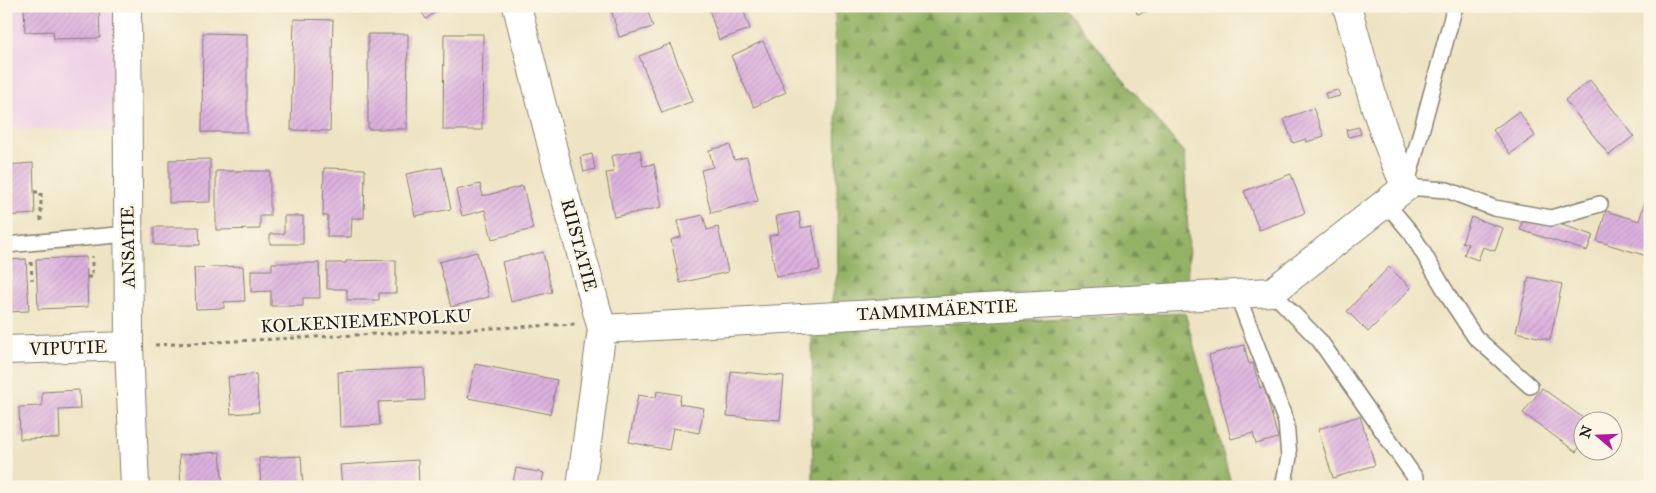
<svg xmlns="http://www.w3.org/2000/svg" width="1656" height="493" viewBox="0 0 1656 493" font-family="'IM FELL Great Primer',serif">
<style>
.built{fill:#efd0e7}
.forest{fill:url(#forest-firs);stroke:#586741}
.building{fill:url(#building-hatch)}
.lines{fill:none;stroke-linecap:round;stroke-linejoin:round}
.service-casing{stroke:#858070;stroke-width:18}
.minor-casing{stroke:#858070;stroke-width:30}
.path{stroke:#858070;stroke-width:3;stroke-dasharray:4 4;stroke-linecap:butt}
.service{stroke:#fff;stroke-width:15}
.minor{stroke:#fff;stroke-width:28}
.labels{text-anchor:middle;stroke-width:5;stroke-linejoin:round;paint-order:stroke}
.street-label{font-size:18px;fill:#1c1c1c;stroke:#fcf5e5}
</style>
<defs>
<pattern id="forest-firs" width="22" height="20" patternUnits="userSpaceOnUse" patternTransform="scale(1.25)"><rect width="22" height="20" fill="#94b266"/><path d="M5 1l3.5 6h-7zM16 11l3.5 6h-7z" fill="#789053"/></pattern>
<pattern id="building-hatch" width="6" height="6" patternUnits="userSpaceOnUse" patternTransform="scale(1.25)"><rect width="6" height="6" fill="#dcb1df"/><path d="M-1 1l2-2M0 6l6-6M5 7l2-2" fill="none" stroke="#bc98bf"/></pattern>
</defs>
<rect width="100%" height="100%" fill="#fcf5e5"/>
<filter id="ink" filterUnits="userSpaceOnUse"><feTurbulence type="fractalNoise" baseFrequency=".02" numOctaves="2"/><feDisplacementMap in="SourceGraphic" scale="10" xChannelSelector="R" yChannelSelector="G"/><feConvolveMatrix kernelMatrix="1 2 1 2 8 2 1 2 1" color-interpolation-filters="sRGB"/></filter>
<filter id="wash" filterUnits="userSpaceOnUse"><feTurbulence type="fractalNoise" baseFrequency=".0096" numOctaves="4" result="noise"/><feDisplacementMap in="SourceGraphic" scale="20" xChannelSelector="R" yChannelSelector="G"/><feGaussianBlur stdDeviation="1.12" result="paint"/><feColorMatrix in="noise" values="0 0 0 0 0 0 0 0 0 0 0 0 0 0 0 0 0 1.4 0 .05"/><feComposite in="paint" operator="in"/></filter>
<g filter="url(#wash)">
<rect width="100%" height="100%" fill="#eee4c4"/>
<path class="built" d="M9 6H120L121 131 8 129Z"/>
<path class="forest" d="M831 6H1064L1184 153 1189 252 1187 286 831 305 838 271 835 15Z
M1185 313 1232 487H813L812 329Z"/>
<g id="blocks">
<path class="building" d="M24 6H99L100 38 54 39 53 31 25 32Z
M418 6H444L426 19Z
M610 6H646L653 27 619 37Z
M708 6H742L750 29 719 40Z
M1135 6H1164V7L1137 14Z
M294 19 333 20 330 131 291 130Z
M203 33 247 34V132H202Z
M368 34H408L407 129H368Z
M444 34H483L482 130H443Z
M763 41 786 92 754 107 731 56Z
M670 44 693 101 662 113 639 56Z
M1590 80 1634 136 1609 155 1565 100Z
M1338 90 1340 96 1327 99 1325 93Z
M1313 108 1324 136 1307 142 1306 139 1293 143 1284 119Z
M1519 111 1535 136 1510 154 1493 130Z
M1359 127 1361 134 1348 137 1346 130Z
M730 145 734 160 747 157 758 201 711 213 701 170 713 167 709 150Z
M640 150 643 166 654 164 662 207 614 217 606 173 614 172 611 156Z
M592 154 595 169 584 172 580 157Z
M210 159V202L169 203V160Z
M33 163 35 214 6 216V165Z
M442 167 451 209 415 216 406 174Z
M324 168 365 169 364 218H352L351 237H327L328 216H323Z
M216 171H270V216H260V229L216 230Z
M1291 174 1305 213 1259 230 1244 191Z
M480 184 483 196 523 186 533 229 492 239 485 210 462 216 456 190Z
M1647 194 1650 195V257L1597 241 1606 211 1639 221Z
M799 212 801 228 812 226 820 270 776 277 769 236 779 234 776 216Z
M703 215 707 230 718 227 728 272 680 283 671 240 681 237 677 221Z
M284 216H303V244H270V234H284Z
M1471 217 1503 228 1495 251 1483 247 1478 260 1464 255 1468 244 1462 242Z
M1523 219 1541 225 1543 219 1593 235 1587 251 1520 230Z
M154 227H199L200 245H154Z
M477 252 489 297 451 307 439 262Z
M543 252 552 292 511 302 502 262Z
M86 257 88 307 38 309 36 259Z
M26 259 29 311 6 312V260Z
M396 260V293H379V300H347V289H327V263H346V261Z
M272 263H319L320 298H303V306H271V291L251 292V270H272Z
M243 266 245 301 224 302V308L196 309 194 268Z
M1389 267 1411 288 1368 332 1347 311Z
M1529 277 1562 284 1550 340 1516 332Z
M1244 345 1249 364 1253 363 1260 388 1264 387 1278 438 1256 444 1253 433 1231 439 1209 355Z
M475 364 557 380 550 414 468 398Z
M424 368 425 400 378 402 380 425 340 427 338 372Z
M731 371 784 376 780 420 727 416Z
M256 374 259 412 231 414 228 377Z
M1542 388 1586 420H1584V442L1576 452 1523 413Z
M79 390 80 409 59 410 60 438 20 439 19 407 42 406V392Z
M657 391 681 395 679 404 704 408 699 433 673 428 669 450 629 442 638 395 656 398Z
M1360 416 1375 465 1333 478 1318 429Z
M220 452 223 487H181L179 455Z
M301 456 303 487H261L259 458Z
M418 460 419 487H342L340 465Z
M516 468 544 473 541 487H512Z"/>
</g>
</g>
<g filter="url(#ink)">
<use href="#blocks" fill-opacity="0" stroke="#858070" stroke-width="1"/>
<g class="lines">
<g class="service-casing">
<path id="service" d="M1455 6 1406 187 1447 190 1494 208 1551 218 1600 204
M1386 203 1412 234 1452 302 1475 337 1530 386
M6 245 128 234
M1272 292 1320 341 1416 479 1415 487
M1237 294 1286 422 1289 457 1283 487"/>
</g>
<g class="minor-casing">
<path id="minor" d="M127 6 129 346 135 487
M517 6 557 166 602 329 581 487
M602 329 1272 292 1406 187C1379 129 1364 67 1347 6
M6 350 129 346"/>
</g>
<path class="path" d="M34 192H41V222
M31 262 32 280
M87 277H92V256
M155 345 576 324"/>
<use href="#service" class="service"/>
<use href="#minor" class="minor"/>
</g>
</g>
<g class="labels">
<g class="street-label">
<text transform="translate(579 245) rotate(75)" y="6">RIISTATIE</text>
<text transform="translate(128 247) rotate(-91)" y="6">ANSATIE</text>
<text transform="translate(937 310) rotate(-3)" y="6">TAMMIMÄENTIE</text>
<text transform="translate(366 321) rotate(-3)" y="6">KOLKENIEMENPOLKU</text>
<text transform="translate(68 348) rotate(-2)" y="6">VIPUTIE</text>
</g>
</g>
<rect width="1656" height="493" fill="none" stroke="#fcf5e5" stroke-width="25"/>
<g transform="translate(1598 436) rotate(289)"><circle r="24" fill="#fcf5e5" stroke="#a29e95"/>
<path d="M0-4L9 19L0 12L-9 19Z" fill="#b5179e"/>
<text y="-8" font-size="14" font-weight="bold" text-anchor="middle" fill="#1c1c1c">N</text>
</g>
</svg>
